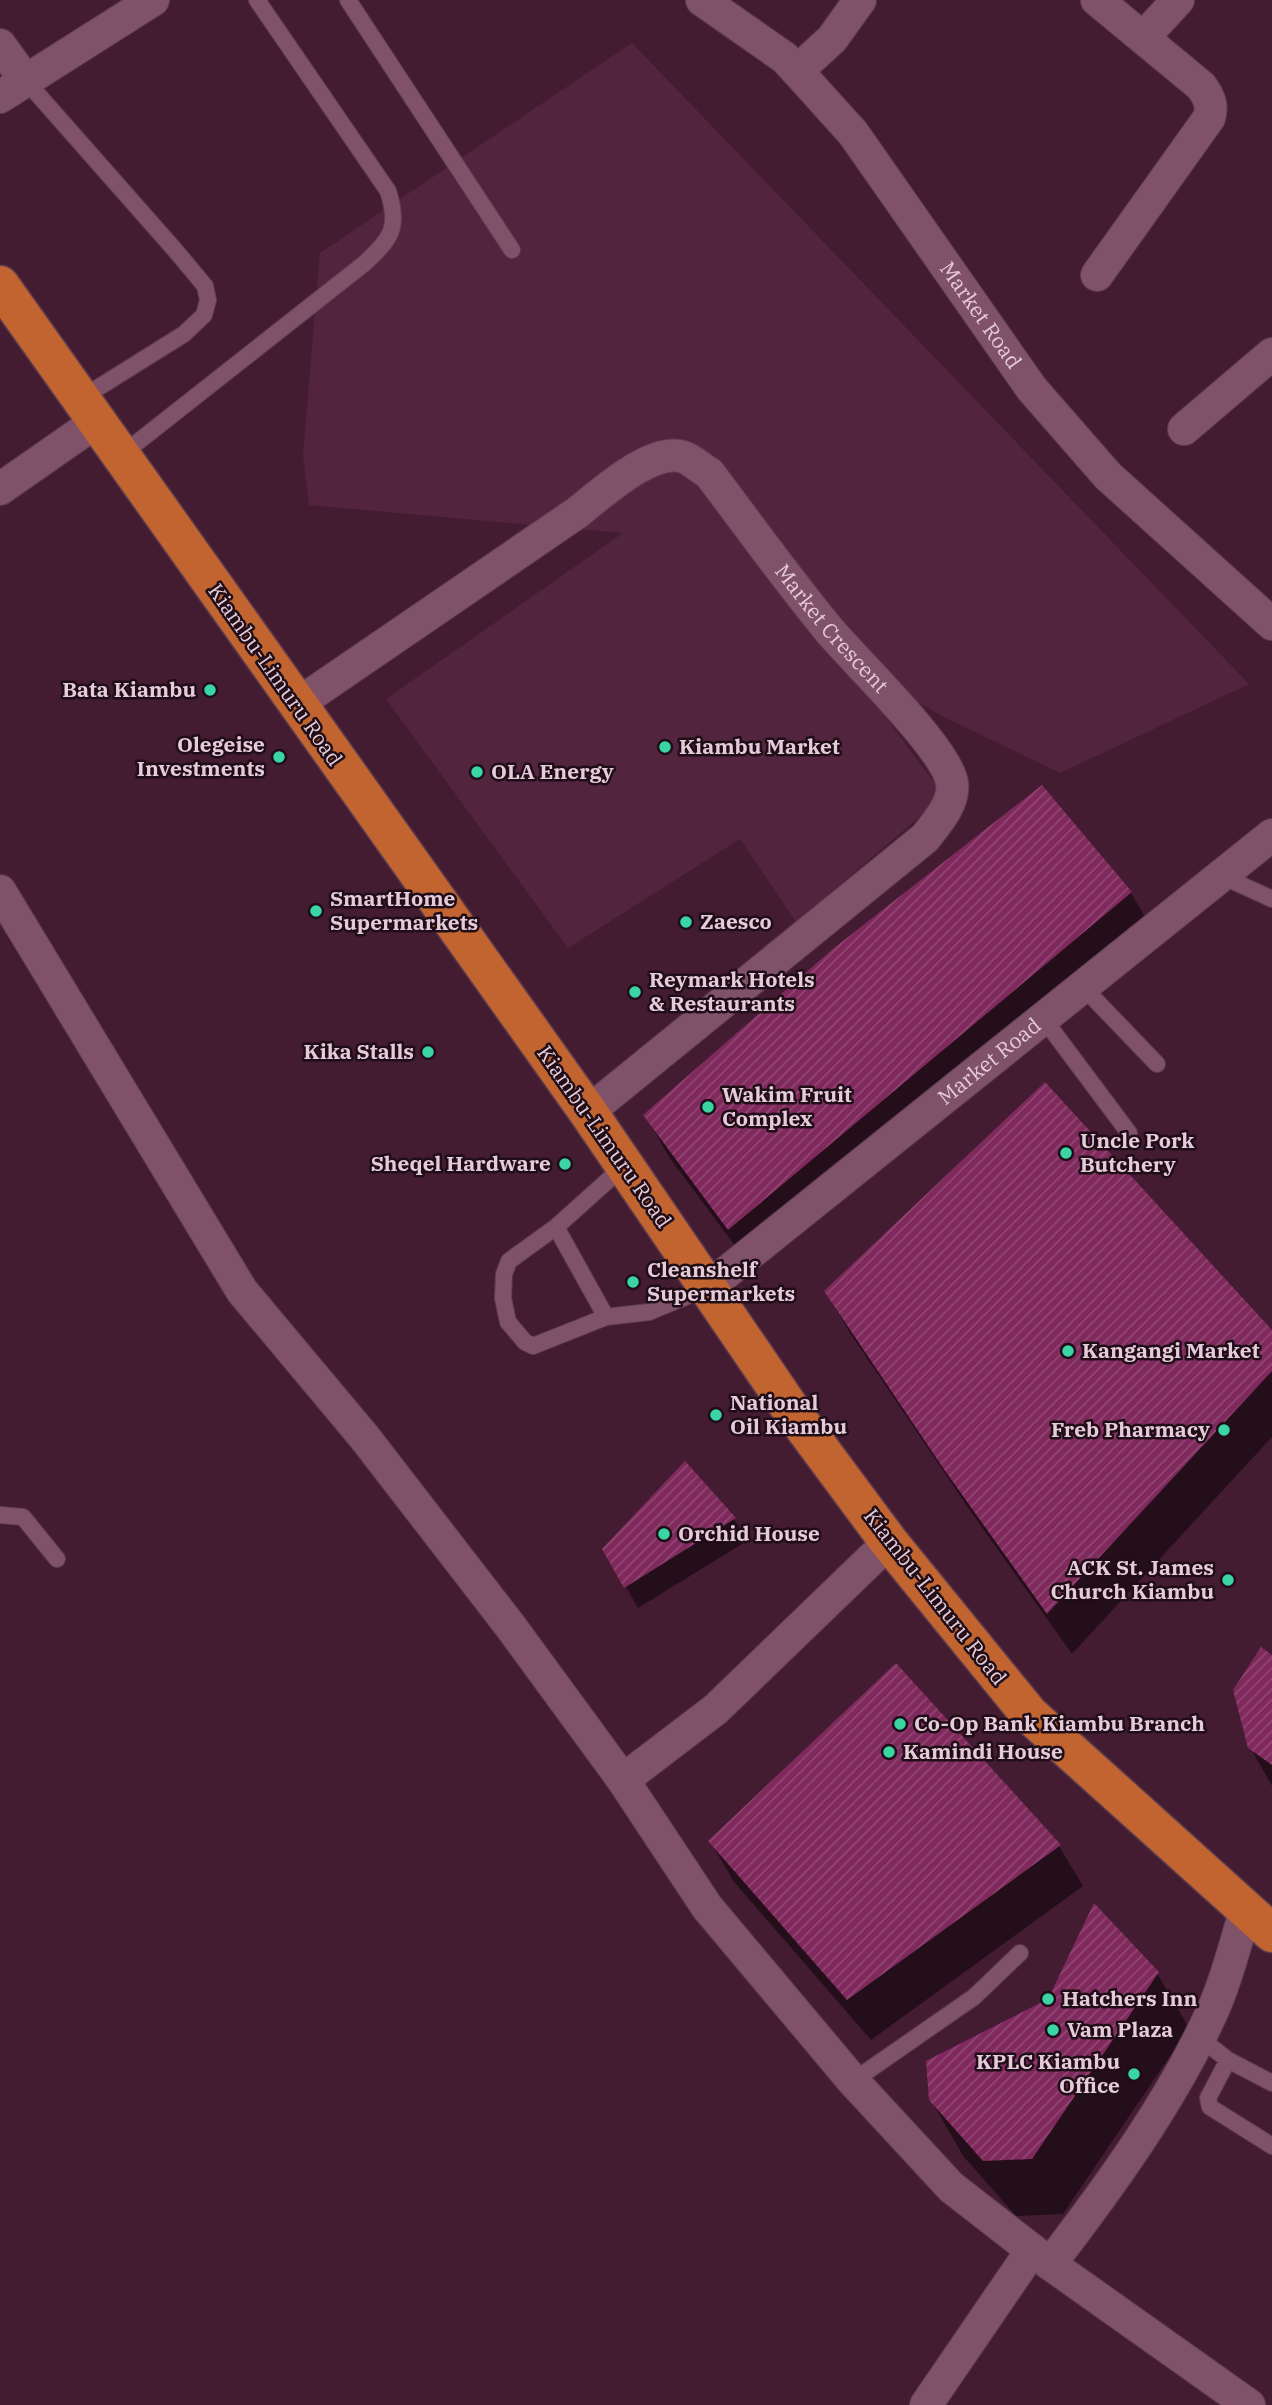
<svg xmlns="http://www.w3.org/2000/svg" width="1272" height="2405" viewBox="0 0 1272 2405" font-family="'IBM Plex Serif',serif">
<style>
.built{fill:#53243e}
.shadow{fill:#0007}
.building{fill:url(#building-hatch)}
.lines{fill:none;stroke-linecap:round;stroke-linejoin:round}
.lane-casing{stroke:#5d3c4f;stroke-width:18}
.street-casing{stroke:#5d3c4f;stroke-width:34}
.highway-casing{stroke:#5d3c4f;stroke-width:41}
.lane{stroke:#80526a;stroke-width:16}
.street{stroke:#80526a;stroke-width:32}
.highway{stroke:#c2642f;stroke-width:38}
.poi-dot{fill:#3bd4a4;stroke:#1f0d17;stroke-width:2.5}
.labels{text-anchor:middle;stroke-width:5;stroke-linejoin:round;paint-order:stroke}
.street-label{font-size:21px;fill:#e6cbd8;stroke:#1f0d17}
.poi-label{font-size:21px;font-weight:bold;fill:#e6cbd8;stroke:#1f0d17;text-anchor:start}
</style>
<defs>
<pattern id="building-hatch" width="6" height="6" patternUnits="userSpaceOnUse" patternTransform="scale(1.75)"><rect width="6" height="6" fill="#7f295c"/><path d="M-1 1l2-2M0 6l6-6M5 7l2-2" fill="none" stroke="#914773"/></pattern>
</defs>
<rect width="100%" height="100%" fill="#441c32"/>
<path class="built" d="M632 43 1249 684 1060 773 942 716 842 658 944 796 796 922 740 839 568 948 386 699 623 533 309 505 303 456 320 253Z"/>
<path class="shadow" d="M1042 788 1131 893 1155 934 753 1270 669 1157 646 1116Z
M826 1292 1272 1333V1437L1072 1654 969 1509 850 1333Z
M685 1464 734 1519 747 1541 638 1608 604 1549Z
M1272 1657V1786L1250 1747Z
M710 1841 1059 1846 1083 1886 871 2040 734 1882Z
M1157 1973 1189 2028 1063 2214 1016 2216 963 2156 931 2100Z"/>
<path class="building" d="M1042 785 1132 892 728 1230 643 1115 834 948Z
M1045 1082 1272 1330V1371L1047 1614 943 1468 824 1291Z
M685 1461 736 1518 624 1588 602 1549Z
M1261 1647 1272 1655V1765L1248 1748 1233 1690Z
M896 1663 1061 1845 847 2000 708 1841Z
M1094 1903 1159 1972 1032 2159 983 2161 929 2100 926 2061 1048 1999Z"/>
<g class="lines">
<g class="lane-casing">
<path id="lane" d="M348 0 512 250
M26 81 175 250 205 286 208 300 204 315 184 334 80 399
M120 456 365 263C391 238 400 228 388 191L257 0
M1222 876 1272 899
M1082 986 1157 1064
M1043 1018 1129 1133
M624 1166 556 1227 509 1261 504 1274 503 1298 508 1322 525 1342 533 1346 606 1317 649 1312 707 1288
M556 1227 606 1317
M0 1515 23 1517 57 1559
M1200 2038 1228 2060 1272 2083
M1228 2060 1208 2098 1210 2107 1272 2146
M853 2081 974 1997 1020 1953"/>
</g>
<g class="street-casing">
<g id="street">
<path id="s1" d="M702 0 785 58 797 71 853 133 1032 389 1108 476 1272 624"/>
<path d="M1144 37 1178 0"/>
<path d="M0 45 26 81"/>
<path d="M797 71 832 39 860 0"/>
<path d="M0 97 153 0"/>
<path d="M1097 275 1209 118C1213 105 1209 97 1201 86L1097 0"/>
<path d="M1184 429 1272 354"/>
<path d="M0 489 96 422"/>
<path id="s2" d="M296 705 578 512C602 493 655 444 686 458 694 462 702 469 709 473 749 526 787 579 829 630 855 661 947 749 952 783 955 803 936 824 925 838L588 1112"/>
<path d="M0 891 242 1291 365 1438 511 1627 623 1780 707 1907 853 2081 951 2187 1050 2264 1249 2405"/>
<path id="s3" d="M707 1288 1272 835"/>
<path d="M623 1780 716 1709 889 1542"/>
<path d="M1050 2264C1110 2186 1171 2102 1212 2012 1227 1980 1235 1943 1246 1910"/>
<path d="M926 2405 1032 2250"/>
</g>
</g>
<g class="highway-casing">
<path id="highway" d="M0 285 588 1112 794 1414 889 1542 1029 1714 1272 1933"/>
</g>
<use href="#lane" class="lane"/>
<use href="#street" class="street"/>
<use href="#highway" class="highway"/>
</g>
<g class="poi-dot">
<circle cx="210" cy="690" r="7"/>
<circle cx="665" cy="747" r="7"/>
<circle cx="279" cy="757" r="7"/>
<circle cx="477" cy="772" r="7"/>
<circle cx="316" cy="911" r="7"/>
<circle cx="686" cy="922" r="7"/>
<circle cx="635" cy="992" r="7"/>
<circle cx="428" cy="1052" r="7"/>
<circle cx="708" cy="1107" r="7"/>
<circle cx="1066" cy="1153" r="7"/>
<circle cx="565" cy="1164" r="7"/>
<circle cx="633" cy="1282" r="7"/>
<circle cx="1068" cy="1351" r="7"/>
<circle cx="716" cy="1415" r="7"/>
<circle cx="1224" cy="1430" r="7"/>
<circle cx="664" cy="1534" r="7"/>
<circle cx="1228" cy="1580" r="7"/>
<circle cx="900" cy="1724" r="7"/>
<circle cx="889" cy="1752" r="7"/>
<circle cx="1048" cy="1999" r="7"/>
<circle cx="1053" cy="2030" r="7"/>
<circle cx="1134" cy="2074" r="7"/>
</g>
<g class="labels">
<g class="street-label">
<text dy="7" stroke="none"><textPath href="#s1" startOffset="425">Market Road</textPath></text>
<text dy="7" stroke="none"><textPath href="#s2" startOffset="693">Market Crescent</textPath></text>
<text transform="translate(275 675) rotate(55)" y="7">Kiambu-Limuru Road</text>
<text dy="7" stroke="none"><textPath href="#s3" startOffset="362">Market Road</textPath></text>
<text transform="translate(604 1137) rotate(55)" y="7">Kiambu-Limuru Road</text>
<text transform="translate(935 1597) rotate(52)" y="7">Kiambu-Limuru Road</text>
</g>
<g class="poi-label">
<text x="196" y="697" text-anchor="end">Bata Kiambu</text>
<text x="265" y="752" text-anchor="end">Olegeise<tspan x="265" dy="24">Investments</tspan></text>
<text x="679" y="754">Kiambu Market</text>
<text x="491" y="779">OLA Energy</text>
<text x="330" y="906">SmartHome<tspan x="330" dy="24">Supermarkets</tspan></text>
<text x="700" y="929">Zaesco</text>
<text x="649" y="987">Reymark Hotels<tspan x="649" dy="24">&amp; Restaurants</tspan></text>
<text x="414" y="1059" text-anchor="end">Kika Stalls</text>
<text x="722" y="1102">Wakim Fruit<tspan x="722" dy="24">Complex</tspan></text>
<text x="1080" y="1148">Uncle Pork<tspan x="1080" dy="24">Butchery</tspan></text>
<text x="551" y="1171" text-anchor="end">Sheqel Hardware</text>
<text x="647" y="1277">Cleanshelf<tspan x="647" dy="24">Supermarkets</tspan></text>
<text x="1082" y="1358">Kangangi Market</text>
<text x="730" y="1410">National<tspan x="730" dy="24">Oil Kiambu</tspan></text>
<text x="1210" y="1437" text-anchor="end">Freb Pharmacy</text>
<text x="678" y="1541">Orchid House</text>
<text x="1214" y="1575" text-anchor="end">ACK St. James<tspan x="1214" dy="24">Church Kiambu</tspan></text>
<text x="914" y="1731">Co-Op Bank Kiambu Branch</text>
<text x="903" y="1759">Kamindi House</text>
<text x="1062" y="2006">Hatchers Inn</text>
<text x="1067" y="2037">Vam Plaza</text>
<text x="1120" y="2069" text-anchor="end">KPLC Kiambu<tspan x="1120" dy="24">Office</tspan></text>
</g>
</g>
</svg>
